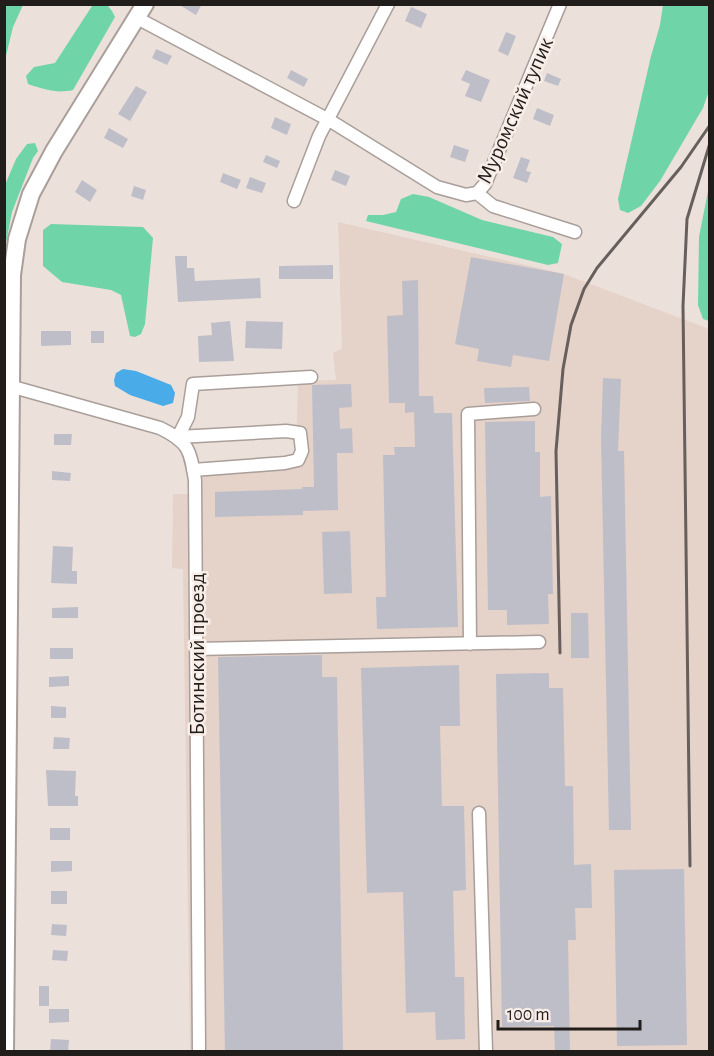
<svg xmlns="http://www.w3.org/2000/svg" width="714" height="1056" viewBox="0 0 714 1056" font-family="'Alegreya Sans',sans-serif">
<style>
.built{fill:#e5d2c8}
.green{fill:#6fd5a8}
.water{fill:#49ace8}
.building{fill:#bebec9}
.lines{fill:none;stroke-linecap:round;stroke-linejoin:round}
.minor-casing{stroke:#a99e99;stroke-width:15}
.major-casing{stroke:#a99e99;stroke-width:20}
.minor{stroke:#fff;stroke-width:12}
.major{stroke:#fff;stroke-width:16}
.rail{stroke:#665f5c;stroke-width:3}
.labels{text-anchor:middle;stroke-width:5;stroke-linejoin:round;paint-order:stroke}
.street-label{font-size:22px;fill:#211d1b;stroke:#f9ede8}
</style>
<rect width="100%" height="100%" fill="#ece0da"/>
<path class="built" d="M338 222 564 274 709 329V1051H190L183 569 172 568 173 494H202L203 463 296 455 298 381 336 380 333 353 342 349Z"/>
<path class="green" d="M5 4 23 5 13 27 5 60Z
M663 5H709V91L703 108 660 181 641 206 628 213 620 210 618 199 651 56 660 25Z
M92 6H108L112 11 115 17 73 90C57 94 43 89 28 84L26 76 34 67 55 63Z
M35 143 38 151 33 158 12 212 5 248V185L16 159 27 144Z
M709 186 710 321H709L703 319 698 305 699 237Z
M413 194 429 197 482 220 553 237 562 244 558 263 548 265 366 221 368 215H383L396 212 401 199Z
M51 224 143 227 153 238 145 324 141 334 135 337 130 336 121 295 111 290 62 282 43 266V230Z"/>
<path class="water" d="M123 369 136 371 171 385 175 393 173 403 163 406 130 395 115 386 114 380 116 373Z"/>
<path class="building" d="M178 4H202L196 15Z
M411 7 427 14 421 28 405 21Z
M506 32 516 36 508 56 498 51Z
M156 49 172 56 167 65 152 58Z
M291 70 308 79 304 87 287 78Z
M466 70 490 80 481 102 465 96 470 84 461 80Z
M547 73 561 79 558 86 544 81Z
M136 86 147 92 130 121 118 114Z
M537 108 554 115 550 126 533 119Z
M275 117 291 124 287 135 271 128Z
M109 128 128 139 123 148 104 138Z
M454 145 469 150 465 162 450 157Z
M266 155 280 161 277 168 263 162Z
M521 157 530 160 526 171 531 172 527 183 513 178Z
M335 170 350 176 346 186 331 180Z
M223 173 241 180 237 189 220 182Z
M250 177 266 183 262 193 246 188Z
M82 180 97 190 90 202 75 192Z
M134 186 146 190 143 200 131 196Z
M175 256H187V268H194L195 281 260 278 261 298 178 302Z
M471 257 564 274 549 361 513 355 511 367 477 361 479 349 455 344Z
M333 265V279H279V266Z
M418 280 419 396H433L434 413H452L458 627 377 629 376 597H386L383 455H395L394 447H415L414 412 405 413V403H389L387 316 403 315 402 281Z
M230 321 234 361 199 362 198 336 212 335 211 323Z
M246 321 283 322 282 349 245 348Z
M41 331H71V345L41 346Z
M91 331H104V343H91Z
M603 378 621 379 618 451H624L631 830H609L601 438Z
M351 384 352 407 339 408 340 429 352 428 353 453H337L338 510 303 511V515L215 517V492L302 489V487H314L312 385Z
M529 387 530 401 485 403 484 388Z
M535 421V452H540V497L551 496 553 594H548L549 624 507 625V610H488L485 422Z
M54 434H72L71 445H54Z
M52 471 71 473 70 481 52 480Z
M350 531 352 593 324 594 322 532Z
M53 546 73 547 72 571H77V584L51 583Z
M78 607V618H52V608Z
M571 613H588L589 658H571Z
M50 648H73V659H50Z
M322 655V677H337L343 1052H225L218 657Z
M459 665 460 726H440L442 806H464L466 890 453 891 455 977H464L465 1039 436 1040 435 1012 406 1013 403 892 367 893 361 668Z
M549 673V688H563L565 786H573L574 865 591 864 592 908H575L576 940H568L570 1052H555L554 1026 502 1027 496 674Z
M69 676V686L49 687V677Z
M51 706 66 707V718H51Z
M54 737 70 738 69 749H53Z
M46 770 76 771 75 796H78V806H48Z
M50 828H70V840H50Z
M51 861H72V871L51 872Z
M684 869 687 1045 617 1046 614 870Z
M51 891H67V904H51Z
M52 924 67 925 66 936 51 935Z
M53 950 68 951 67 961 52 960Z
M39 986H49V1006H39Z
M49 1009H69V1022L49 1023Z
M51 1039 69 1040 68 1051H50Z"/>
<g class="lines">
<g class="minor-casing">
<path id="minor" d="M137 18 329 120 437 187 466 195 477 193 485 184 560 4
M477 193 493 206 575 232
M294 201 319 136 388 4
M6 385 160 428C189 442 190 450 195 480L199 1052
M193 470 285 463 298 460 302 451 300 433 286 431 178 437 188 417 193 384 311 377
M470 644 468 414 534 409
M196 649 539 642
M479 813 486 1052"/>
</g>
<g class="major-casing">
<path id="major" d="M5 1052 12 275 17 239 31 194 54 151 145 4"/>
</g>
<use href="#minor" class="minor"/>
<use href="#major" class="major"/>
<path class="rail" d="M560 653 556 451 563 369 571 325 584 289 597 268 681 167 710 125
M690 866 683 306 687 219 710 143"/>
</g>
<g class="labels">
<g class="street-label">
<text transform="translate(514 110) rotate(-66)" y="8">Муромский тупик</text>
<text transform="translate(196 654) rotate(-90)" y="8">Ботинский проезд</text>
</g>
</g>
<rect width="714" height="1056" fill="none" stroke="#211d1b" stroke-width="12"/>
<path d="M498 1020v9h142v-9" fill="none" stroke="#211d1b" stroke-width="3"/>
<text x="507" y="1020" font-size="18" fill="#211d1b" stroke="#f9ede8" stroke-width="4.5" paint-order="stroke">100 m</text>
</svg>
